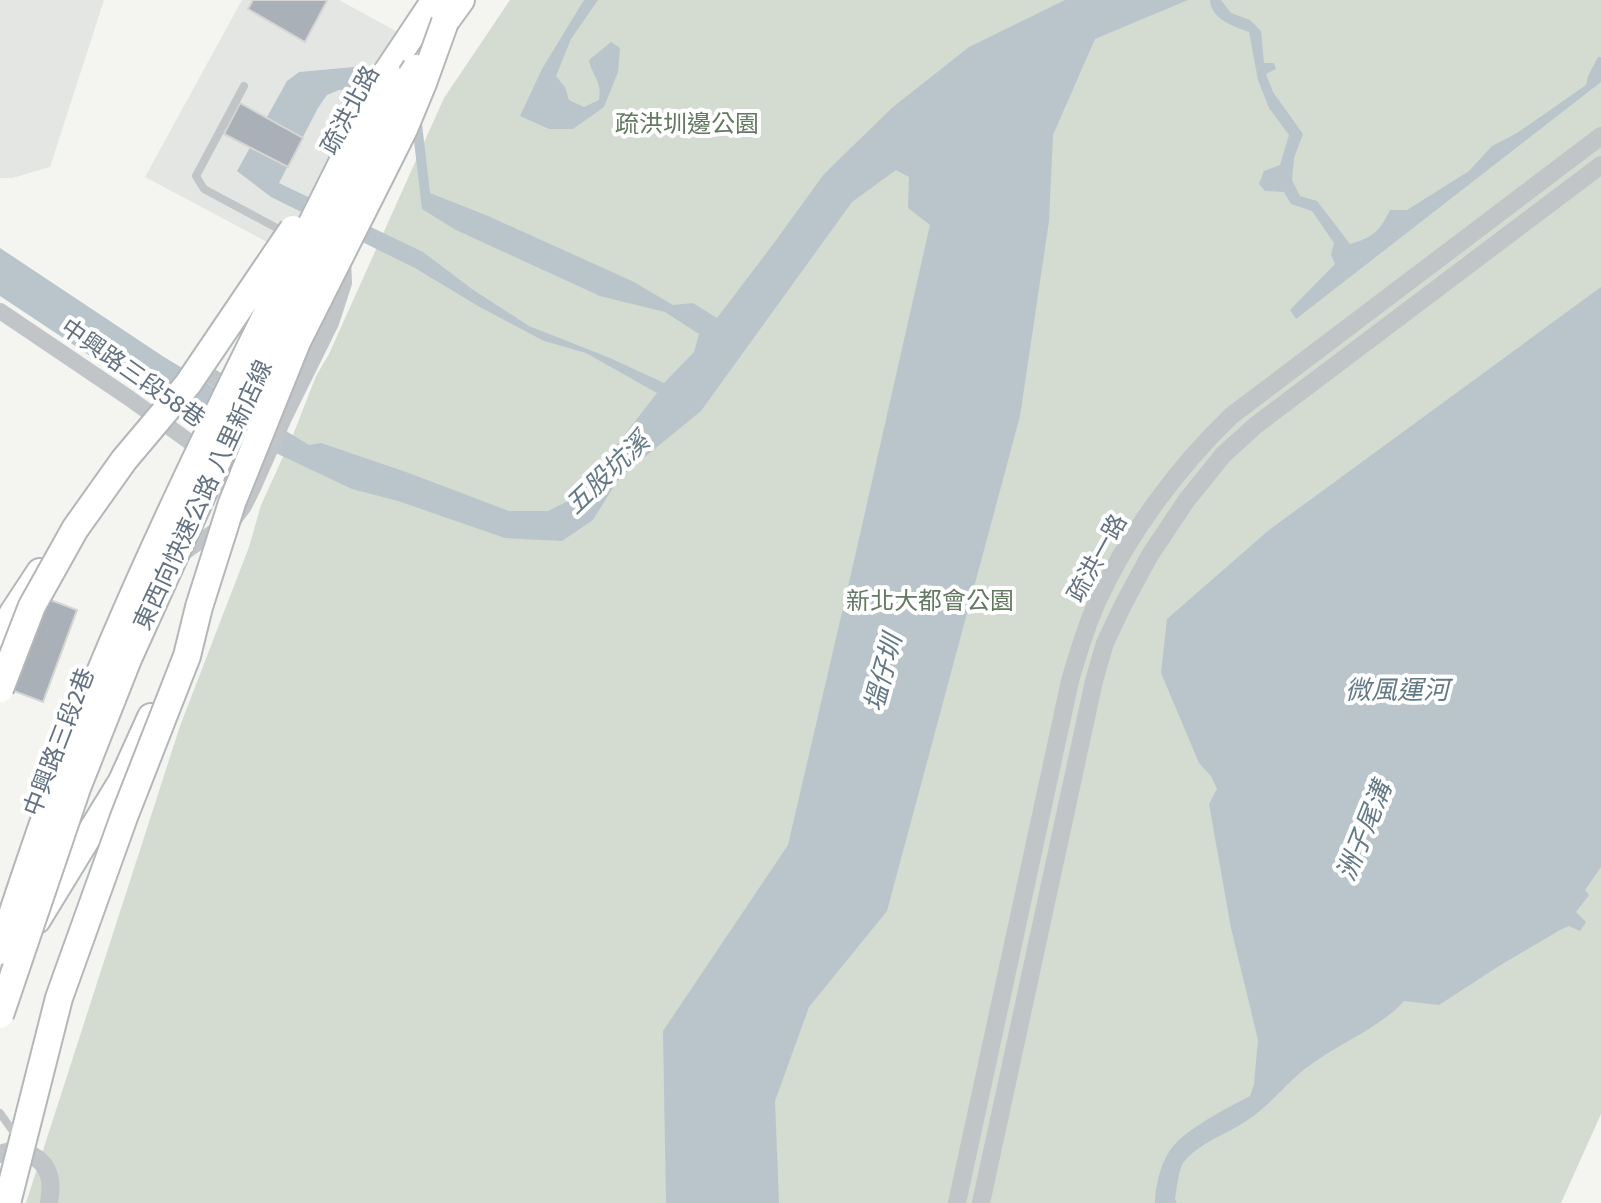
<svg xmlns="http://www.w3.org/2000/svg" width="1601" height="1203" viewBox="0 0 1601 1203" font-family="'Fira Sans','Noto Sans TC',sans-serif">
<style>
.built{fill:#e4e6e4}
.green{fill:#d4dbd1}
.water{fill:#bac5cb;fill-rule:evenodd}
.building{fill:#aab0b7;stroke:#d5d5d3;stroke-width:2}
.lines{fill:none;stroke-linecap:round;stroke-linejoin:round}
.trunk-casing{stroke:#b4b7ba;stroke-width:30}
.service{stroke:#c1c5c8;stroke-width:8}
.minor{stroke:#c1c5c8;stroke-width:16}
.tertiary{stroke:#c1c5c8;stroke-width:18}
.trunk{stroke:#fff;stroke-width:26}
.trunk-bridge-casing{stroke:#b4b7ba;stroke-width:30;stroke-linecap:butt}
.service-bridge{stroke:#c1c5c8;stroke-width:8}
.trunk-bridge{stroke:#fff;stroke-width:26}
.labels{text-anchor:middle;stroke-width:8;stroke-linejoin:round;paint-order:stroke}
.street-label{font-size:24px;fill:#637282;stroke:#fff}
.park-label{font-size:24px;fill:#647961;stroke:#fff}
.water-label{font-size:26px;font-style:italic;fill:#637a86;stroke:#fff}
</style>
<rect width="100%" height="100%" fill="#f4f4f0"/>
<path class="built" d="M0 0H104L50 167 12 178H0Z
M242 0H339L405 36 288 253 145 177Z"/>
<path class="green" d="M510 0H1601V1114L1561 1203H26L180 726 249 547 261 505 293 435 316 376 329 354 444 98Z"/>
<path class="water" d="M584 0H598L571 39 556 76 565 87 569 100 584 107 599 100C602 79 593 79 589 60L611 42 620 48 618 72 604 107 573 129H549L520 116 542 69Z
M1065 0H1188L1095 39 1053 135 1049 221 1020 416 887 911 809 1007 775 1101 779 1203H666L663 1031 788 845 856 552 930 225 908 208 909 177 896 170 852 202 701 411 619 478 593 520 562 541 505 538 398 501 352 489 140 389 0 296V248L164 357 309 445 321 443 406 472 509 511H548L568 501 591 478 657 393 586 353 544 341 478 306 415 268 271 197 237 171 287 81 299 72 354 67 373 68 384 71 419 98 430 193 488 216 632 281 673 305 693 303 717 318 774 243 824 174 893 107 969 47ZM384 89 410 107 422 209 456 230 600 296 665 312 699 334 694 352 664 383 610 358 529 326 472 289 423 252 279 183 318 108 327 95 339 90Z
M1210 0H1221L1231 13 1250 20 1261 31 1264 63H1274L1276 69 1266 74 1273 92 1303 134 1294 158 1292 180 1300 196 1317 201 1350 244C1372 238 1380 231 1390 210H1407L1469 171 1492 146 1517 133 1586 85 1588 76 1598 57H1601V82L1296 319 1290 310 1335 264 1331 255 1334 243 1312 211 1291 204 1284 192 1265 191 1259 184 1264 171 1280 165 1289 135 1269 108 1258 80 1249 32C1233 26 1211 19 1210 0Z
M1601 287V867L1585 890 1589 895 1576 912 1586 922 1580 931 1569 926 1560 930 1499 966 1439 1005 1404 1001C1385 1024 1339 1044 1313 1063 1289 1079 1273 1103 1249 1119 1229 1134 1199 1142 1183 1163 1178 1172 1177 1188 1175 1199L1177 1203H1155C1155 1187 1161 1162 1171 1149 1184 1130 1229 1107 1250 1096L1254 1084 1258 1040 1231 928 1209 804 1217 789 1211 776 1199 763 1161 673 1167 619 1269 530Z"/>
<path class="building" d="M253 0H325L327 1 305 42 248 9Z
M240 103 303 138 288 167 224 134Z
M48 599 77 610 43 702 14 691Z"/>
<g class="lines">
<g class="trunk-casing">
<path id="trunk" d="M445 22 461 0
M387 72 435 0
M0 637 13 613 40 572
M37 920 122 781 151 717"/>
</g>
<path class="service" d="M244 86 196 176 204 189 286 233"/>
<path class="minor" d="M0 311 129 398 205 453 204 455
M194 366 236 391
M176 558 228 522 233 521 244 506 253 488 284 418 331 323 344 283 343 258"/>
<path class="tertiary" d="M0 1154C19 1146 43 1155 49 1176 52 1184 50 1195 49 1203
M957 1203 1070 681C1078 653 1086 626 1098 600 1128 534 1179 466 1231 416L1601 136
M981 1203 1094 681 1105 643 1124 603 1150 555 1186 501 1223 455 1256 425 1601 165"/>
<use href="#trunk" class="trunk"/>
<g class="trunk-bridge-casing">
<path id="trunk-bridge" d="M0 689 32 606 75 529 124 460 188 384 293 229
M0 951C34 848 69 744 112 644 195 449 294 262 387 72
M0 1015 77 788 128 659 251 387 320 252 385 116 416 68
M7 1203 59 998 124 817 187 656 199 607 232 503 297 342 404 129 423 83 445 22"/>
</g>
<path class="service-bridge" d="M0 1113 15 1134V1138"/>
<use href="#trunk-bridge" class="trunk-bridge"/>
</g>
<g class="labels">
<g class="street-label">
<text transform="translate(350 110) rotate(-62)" y="8">疏洪北路</text>
<text transform="translate(133 373) rotate(35)" y="8">中興路三段58巷</text>
<text transform="translate(203 495) rotate(-65)" y="8">東西向快速公路 八里新店線</text>
<text transform="translate(1097 558) rotate(-61)" y="8">疏洪一路</text>
<text transform="translate(59 742) rotate(-69)" y="8">中興路三段2巷</text>
</g>
<g class="park-label">
<text x="687" y="132">疏洪圳邊公園</text>
<text x="930" y="609">新北大都會公園</text>
</g>
<g class="water-label">
<text transform="translate(607 473) rotate(-44)" y="9">五股坑溪</text>
<text transform="translate(883 673) rotate(-75)" y="9">塭仔圳</text>
<text x="1397" y="699">微風運河</text>
<text transform="translate(1364 831) rotate(-68)" y="9">洲子尾溝</text>
</g>
</g>
</svg>
